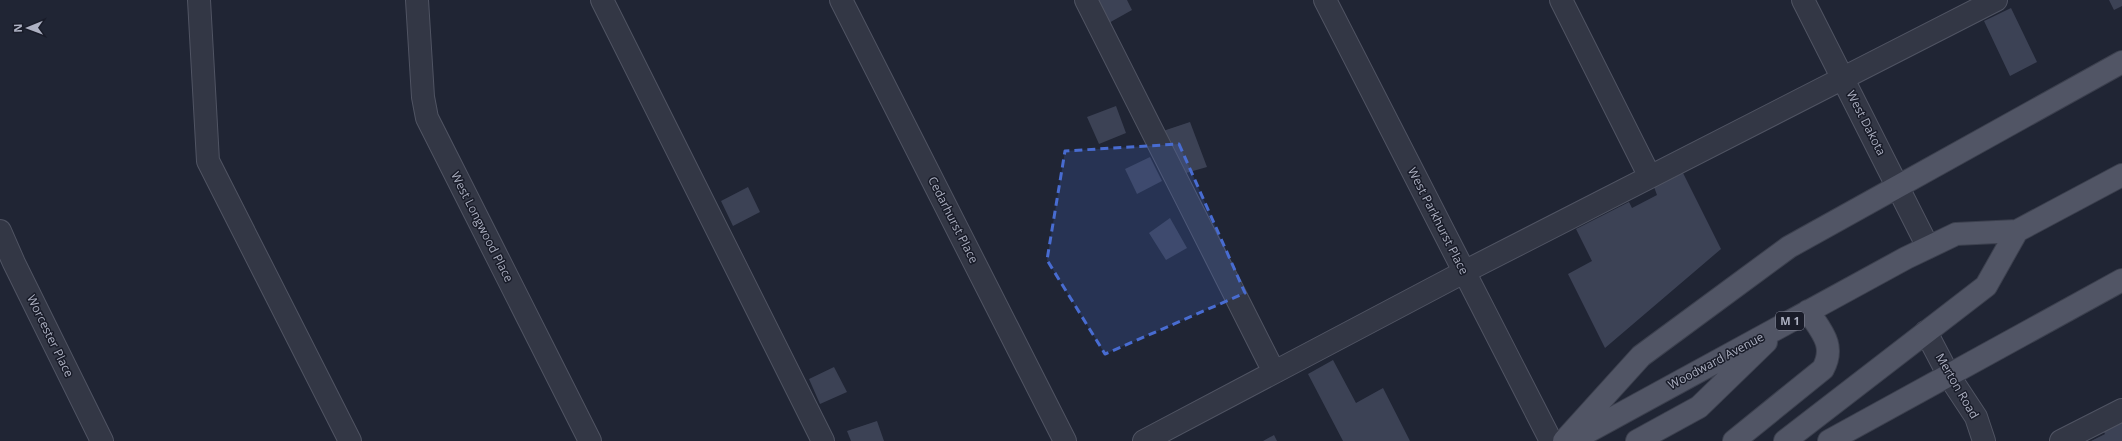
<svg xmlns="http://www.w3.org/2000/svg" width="2122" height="441" viewBox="0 0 2122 441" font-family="'Open Sans',sans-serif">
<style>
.building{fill:#3c4255}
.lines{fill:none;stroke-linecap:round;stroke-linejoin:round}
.minor-casing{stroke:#505463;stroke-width:24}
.major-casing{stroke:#3c404e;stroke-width:24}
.minor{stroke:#333745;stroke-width:22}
.major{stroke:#515565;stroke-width:22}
.marked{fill:#486cd1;fill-opacity:0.2;stroke:#486cd1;stroke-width:3;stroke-dasharray:8 5;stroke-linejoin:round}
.labels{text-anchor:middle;stroke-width:3;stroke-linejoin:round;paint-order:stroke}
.shield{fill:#191c29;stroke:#818494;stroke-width:1}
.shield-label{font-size:11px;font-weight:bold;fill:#adb1c2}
.street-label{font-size:12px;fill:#adb1c2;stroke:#191c29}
</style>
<rect width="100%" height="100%" fill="#202534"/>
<path class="building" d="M1095 0H1127L1132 10 1107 24Z
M2109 0H2122V6L2114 10Z
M2011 8 2037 62 2010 76 1984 21Z
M1116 106 1126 133 1099 144 1087 117Z
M1190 122 1207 167 1179 175 1163 131Z
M1150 157 1162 181 1137 194 1125 169Z
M1683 173 1721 249 1605 348 1568 274 1592 261 1576 229 1629 202 1632 208 1657 195 1654 187Z
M748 187 760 212 733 226 721 201Z
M1170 218 1187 248 1166 260 1149 233Z
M1333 360 1356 403 1383 388 1410 441H1343L1308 374Z
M834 367 847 392 820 404 809 379Z
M877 421 884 441H851L847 431Z
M2122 421V441H2091L2105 434 2103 430Z
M1274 435 1277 441H1263Z"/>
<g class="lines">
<g class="minor-casing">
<path id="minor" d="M199 0 208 161 350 441
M417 0 423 97 427 118 590 441
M602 0 823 441
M841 0 1065 441
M1086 0 1274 372
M1325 0 1551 441
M1561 0 1650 177
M1803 0 1928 247
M0 231 14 263 102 441
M1926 332 1949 376 1976 417 1984 441
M1144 441 1464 272 1996 0
M2061 441 2122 410"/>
</g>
<g class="major-casing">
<path id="major" d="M1564 441 1641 356 1789 247 2122 62
M1571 441 1906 258 1956 234 2017 231 2122 175
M1637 441 1699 407 1766 342
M1734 441 1823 369C1836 345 1821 331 1808 311
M1785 441 1986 286 2017 231
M1829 441 2122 280"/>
</g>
<use href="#minor" class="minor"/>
<use href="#major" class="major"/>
</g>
<path class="marked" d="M1179 144 1245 293 1105 354 1047 260 1065 151Z"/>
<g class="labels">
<rect class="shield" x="1776" y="312" width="28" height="18" rx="3"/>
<g class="shield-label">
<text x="1790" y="325">M 1</text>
</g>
<g class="street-label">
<text transform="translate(1866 123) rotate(63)" y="4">West Dakota</text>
<text transform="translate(953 220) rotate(63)" y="4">Cedarhurst Place</text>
<text transform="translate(1438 221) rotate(63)" y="4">West Parkhurst Place</text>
<text transform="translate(482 227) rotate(63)" y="4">West Longwood Place</text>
<text transform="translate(50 336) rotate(64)" y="4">Worcester Place</text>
<text transform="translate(1716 361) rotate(-28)" y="4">Woodward Avenue</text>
<text transform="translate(1957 386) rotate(60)" y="4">Merton Road</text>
</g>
</g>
<g transform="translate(28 28) rotate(269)" stroke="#191c29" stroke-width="3" paint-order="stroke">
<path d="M0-3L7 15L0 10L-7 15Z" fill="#adb1c2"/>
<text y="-6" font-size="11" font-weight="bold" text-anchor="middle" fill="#adb1c2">N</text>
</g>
</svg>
